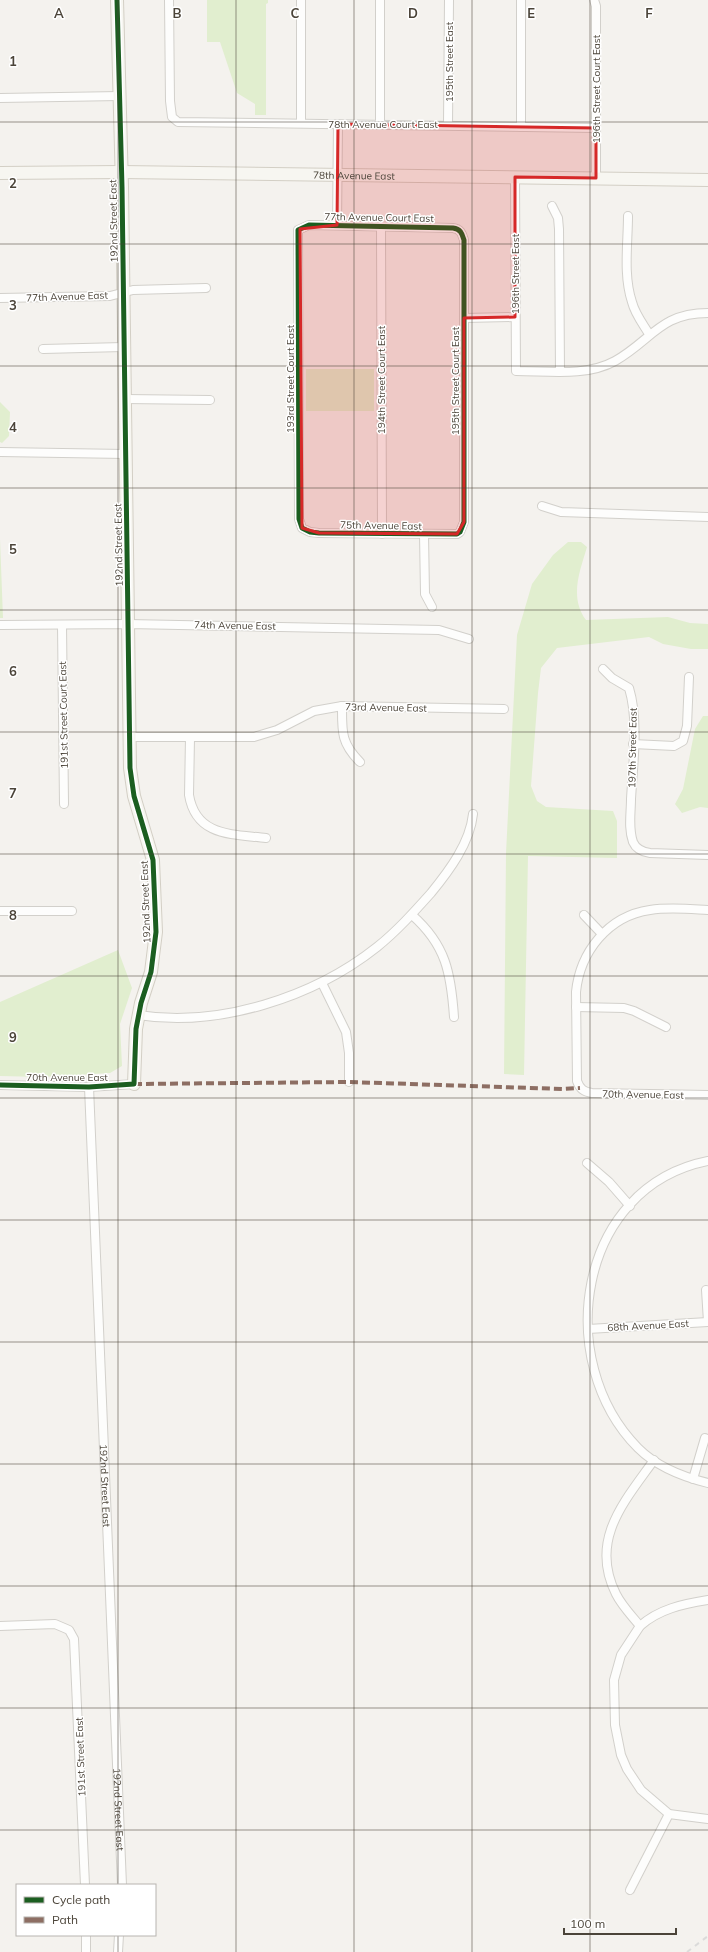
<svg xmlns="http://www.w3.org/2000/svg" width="708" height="1952" viewBox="0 0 708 1952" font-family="Mulish,sans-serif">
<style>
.green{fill:#e1eecf}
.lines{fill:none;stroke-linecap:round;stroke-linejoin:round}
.street-casing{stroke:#d2d0cb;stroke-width:10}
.secondary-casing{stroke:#d3cfc5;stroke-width:14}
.street{stroke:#fdfdfc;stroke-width:8}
.secondary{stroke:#f7f6f1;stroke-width:12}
.rail{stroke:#dbdbda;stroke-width:2;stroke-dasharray:5 5;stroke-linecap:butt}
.quiet{stroke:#8d6e63;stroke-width:4;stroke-dasharray:8 4;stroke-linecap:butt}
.cycleway-casing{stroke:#fff;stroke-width:8}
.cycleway{stroke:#1b5e20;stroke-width:5}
.marked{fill:#d62828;fill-opacity:0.2;stroke:#d62828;stroke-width:3;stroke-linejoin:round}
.grid{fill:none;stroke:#4b4439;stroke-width:1;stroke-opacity:0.55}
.labels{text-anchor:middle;stroke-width:3;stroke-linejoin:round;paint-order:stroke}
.street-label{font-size:10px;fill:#4b4439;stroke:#fff}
.grid-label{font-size:13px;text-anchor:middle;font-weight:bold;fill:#4b4439;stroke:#fff;stroke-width:3;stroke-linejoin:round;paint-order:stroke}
</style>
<rect width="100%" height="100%" fill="#f4f2ee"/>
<path class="green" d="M207 0H268V3L266 4V115H255V104L237 93 220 42H207Z
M306 369H374V411H306Z
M0 402 10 412 9 436 2 443 0 442Z
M0 539 3 618H0Z
M568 542H581L587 547C580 571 569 597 586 620L668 617 690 623 708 624V649H691L663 644 649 637 557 648 541 668 538 693 531 786 537 801 546 807 613 811 617 821V858L528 856 524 1075 504 1074 506 853 517 635 532 584 553 555Z
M703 716H708V808L700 807 682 813 675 804 683 789 695 729Z
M118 950 132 988 120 1024 122 1066 110 1073 42 1077 0 1076V1002Z"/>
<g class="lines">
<g class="street-casing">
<g id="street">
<path d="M169 0 170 101 172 117 178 122 596 128"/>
<path d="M521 0V127"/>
<path d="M594 0 596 6V178"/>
<path d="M0 98 120 96"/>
<path d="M301 123V0"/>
<path d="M380 124V0"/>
<path d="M448 125 449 0"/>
<path d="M515 177 516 371C548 371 586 377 615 361 652 340 660 313 708 313"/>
<path d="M552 206 558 218 559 229 560 371"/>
<path d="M628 216C628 243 623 275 632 302 635 314 643 324 649 334"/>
<path d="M309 225 453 228C461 229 462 234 464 240V522L460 532 457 534 319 533 310 532 302 528 299 519 298 230Z"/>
<path d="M337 225 338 124"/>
<path d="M381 226 382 534"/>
<path d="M0 298 110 296 133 290 206 288"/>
<path d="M464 318 515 317"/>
<path d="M43 349 123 347"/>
<path d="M125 399 210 400"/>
<path d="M0 452 125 454"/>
<path d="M542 506 561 512 708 517"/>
<path d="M424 534 425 594 432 607"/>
<path d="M0 625 128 624 439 630 469 639"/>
<path d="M62 625 64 804"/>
<path d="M603 669 612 678 629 688C639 721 633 764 631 799 631 813 628 828 633 842 636 849 643 852 650 853L708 855"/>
<path d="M342 706C342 732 341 743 360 762"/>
<path d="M129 737H254L277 730 314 711 342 706 504 709"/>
<path d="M190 738 189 795C196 837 233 834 266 838"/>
<path d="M633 744 674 746 683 741 687 726 689 677"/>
<path d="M708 910C689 909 669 907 650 910 608 916 580 952 576 992L577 1081C580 1089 584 1092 592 1093L708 1095"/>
<path d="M0 911H72"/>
<path d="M412 915C446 945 451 973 454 1017"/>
<path d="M584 915 602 934"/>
<path d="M322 983 346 1032 349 1053V1082"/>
<path d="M576 1007 624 1008 634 1011 666 1027"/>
<path d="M138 1015C219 1028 314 997 377 947 397 931 414 912 431 893 449 871 470 843 473 814"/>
<path d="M0 1085 89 1087 134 1084"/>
<path id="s1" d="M89 1087 122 1885"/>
<path d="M708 1161C577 1187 552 1361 638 1448 657 1467 683 1477 708 1483"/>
<path d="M587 1163 609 1182 630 1206"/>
<path d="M706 1290 708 1322"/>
<path d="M588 1329 708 1322"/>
<path d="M654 1460C624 1502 589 1540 616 1594 622 1606 632 1616 640 1626L621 1655 614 1680 615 1725 621 1755 627 1769 641 1790 669 1814 708 1819"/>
<path d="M693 1479 705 1438"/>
<path d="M0 1626 55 1624 69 1630 74 1639 85 1885"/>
<path d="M640 1626C659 1609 683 1604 708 1600"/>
<path d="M630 1890 669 1814"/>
<path d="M86 1935V1952"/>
<path d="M118 1952 119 1935"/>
</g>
</g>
<g class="secondary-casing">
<g id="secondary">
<path d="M117 0 122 187 130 768 134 796 153 860 156 932 151 972 141 1003 136 1029 134 1084"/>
<path id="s2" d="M0 173 121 172 708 180"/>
</g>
</g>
<use href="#street" class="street"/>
<use href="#secondary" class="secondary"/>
<path class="rail" d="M687 1952 708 1936"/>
<path class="quiet" d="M134 1084 349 1082 563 1089 580 1088"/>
<g class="cycleway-casing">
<path id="cycleway" d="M309 225 453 228C461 229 462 234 464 240V522L460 532 457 534 319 533 310 532 302 528 299 519 298 230Z
M0 1085 89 1087 134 1084 136 1029 141 1003 151 972 156 932 153 860 134 796 130 768 122 187 117 0"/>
</g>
<use href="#cycleway" class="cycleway"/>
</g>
<path class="marked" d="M338 124 596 128V178L515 177V317L464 318V522L457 534 319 533 302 528 300 229 337 225Z"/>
<path class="grid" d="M118 0V1885M236 0V1952M354 0V1952M472 0V1952M590 0V1952M0 122H708M0 244H708M0 366H708M0 488H708M0 610H708M0 732H708M0 854H708M0 976H708M0 1098H708M0 1220H708M0 1342H708M0 1464H708M0 1586H708M0 1708H708M0 1830H708M118 1935V1952"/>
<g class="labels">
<g class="street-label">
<text transform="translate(449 62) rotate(-90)" y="4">195th Street East</text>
<text transform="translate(596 89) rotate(-90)" y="4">196th Street Court East</text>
<text x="383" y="128">78th Avenue Court East</text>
<text dy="4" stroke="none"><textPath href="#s2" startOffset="354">78th Avenue East</textPath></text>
<text transform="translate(379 217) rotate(1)" y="4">77th Avenue Court East</text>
<text transform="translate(113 221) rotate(-91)" y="4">192nd Street East</text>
<text transform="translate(515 274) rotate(-90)" y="4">196th Street East</text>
<text transform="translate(67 296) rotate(-2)" y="4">77th Avenue East</text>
<text transform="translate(290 379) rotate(-90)" y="4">193rd Street Court East</text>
<text transform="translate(381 380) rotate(-90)" y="4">194th Street Court East</text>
<text transform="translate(455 381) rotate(-90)" y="4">195th Street Court East</text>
<text transform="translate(381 525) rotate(1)" y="4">75th Avenue East</text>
<text transform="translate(118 545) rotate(-91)" y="4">192nd Street East</text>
<text transform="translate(235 625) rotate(1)" y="4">74th Avenue East</text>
<text transform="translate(386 707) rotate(1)" y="4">73rd Avenue East</text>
<text transform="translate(63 715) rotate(-91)" y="4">191st Street Court East</text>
<text transform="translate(632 748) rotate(-89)" y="4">197th Street East</text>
<text transform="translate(145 902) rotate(-92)" y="4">192nd Street East</text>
<text x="67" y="1081">70th Avenue East</text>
<text transform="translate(643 1094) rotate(1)" y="4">70th Avenue East</text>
<text transform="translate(648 1325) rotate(-3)" y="4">68th Avenue East</text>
<text dy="4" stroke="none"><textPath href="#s1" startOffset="399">192nd Street East</textPath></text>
<text transform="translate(80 1757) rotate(-92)" y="4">191st Street East</text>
<text dy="4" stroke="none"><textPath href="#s1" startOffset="723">192nd Street East</textPath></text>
</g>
</g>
<g class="grid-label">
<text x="59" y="18">A</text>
<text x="177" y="18">B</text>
<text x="295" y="18">C</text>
<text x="413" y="18">D</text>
<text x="531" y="18">E</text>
<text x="649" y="18">F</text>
<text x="13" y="66">1</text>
<text x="13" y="188">2</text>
<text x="13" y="310">3</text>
<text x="13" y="432">4</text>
<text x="13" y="554">5</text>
<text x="13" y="676">6</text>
<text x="13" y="798">7</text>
<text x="13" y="920">8</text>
<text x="13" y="1042">9</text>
</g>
<rect x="16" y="1884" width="140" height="52" fill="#ffffff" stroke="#b7b4b0"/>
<rect x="24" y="1897" width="20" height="6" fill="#1b5e20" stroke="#b7b4b0"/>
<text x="52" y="1904" font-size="12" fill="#4b4439">Cycle path</text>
<rect x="24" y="1917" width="20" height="6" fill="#8d6e63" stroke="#b7b4b0"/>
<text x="52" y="1924" font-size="12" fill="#4b4439">Path</text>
<path d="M564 1928v6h112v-6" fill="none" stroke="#4b4439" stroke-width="2"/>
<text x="570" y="1928" font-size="12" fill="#4b4439" stroke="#ffffff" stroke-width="3" paint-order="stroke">100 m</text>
</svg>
